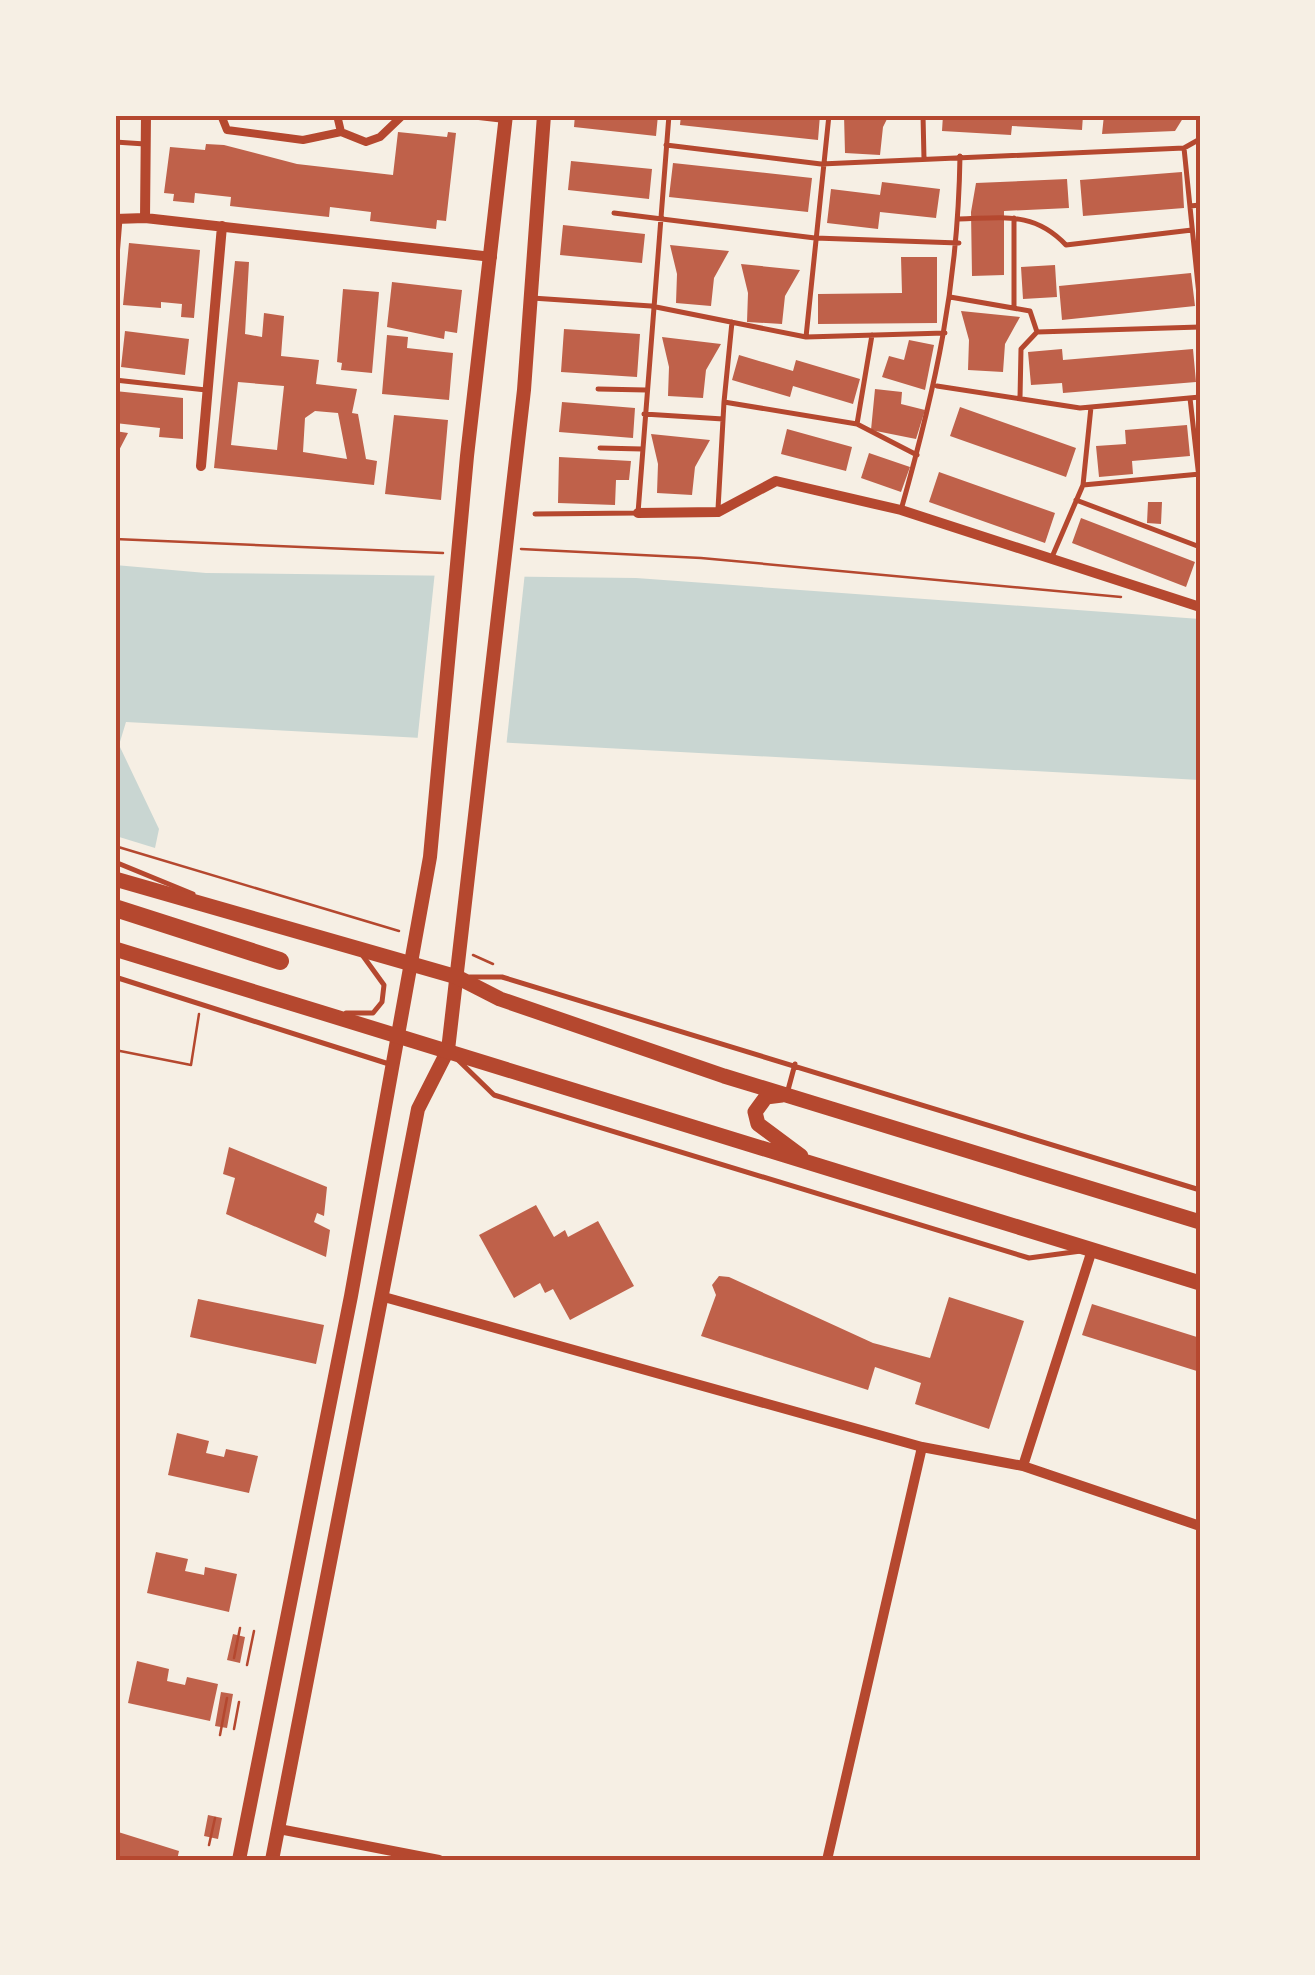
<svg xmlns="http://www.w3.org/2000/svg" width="1315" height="1975" viewBox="0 0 1315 1975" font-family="'DM Sans',sans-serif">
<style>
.water{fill:#c9d6d2}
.pier{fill:#f6efe4}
.building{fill:#bf614a;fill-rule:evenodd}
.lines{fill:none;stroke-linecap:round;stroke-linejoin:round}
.path{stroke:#b5482f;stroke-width:2.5}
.service{stroke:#b5482f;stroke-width:5}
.pedestrian{stroke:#b5482f;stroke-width:8}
.minor{stroke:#b5482f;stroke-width:10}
.secondary{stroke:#b5482f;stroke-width:14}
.primary{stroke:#b5482f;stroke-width:15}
.trunk{stroke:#b5482f;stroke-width:18}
.neatline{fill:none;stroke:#b5482f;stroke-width:4}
</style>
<rect width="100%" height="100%" fill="#f6efe4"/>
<path class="water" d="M115 565 206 573 636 578 1200 619V780L126 722 119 745 159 829 155 848 116 836Z"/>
<path class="pier" d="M435 571 525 572 506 748 417 744Z"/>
<path class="building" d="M575 115H658L656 136 574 127Z
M681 115H820L818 140 680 125Z
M844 115H889L883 127 880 155 845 153Z
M943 115H1083L1082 130 1012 126 1011 135 942 131Z
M1104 115H1185L1175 131 1102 134Z
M398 132 447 137 448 132 456 133 446 221 437 220 436 229 370 221 371 212 330 207 329 217 230 206 231 197 195 193 194 203 173 201 174 194 164 193 170 147 205 150 206 144 224 145 297 164 393 175Z
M571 161 652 169 649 199 568 190Z
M673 163 812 178 808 212 669 197Z
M1182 172 1184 208 1083 216 1080 180Z
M1067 179 1069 208 1004 211V275L972 276 971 212 976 183Z
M882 182 940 189 936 218 880 212 878 229 827 223 831 189 880 195Z
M563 225 645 234 642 263 560 255Z
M129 243 200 250 194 318 181 317 182 304 161 302V308L123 305Z
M670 245 729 251 714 278 711 306 676 303 677 274Z
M901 257H937V323L818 324V294L902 293Z
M235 261 249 262 245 334 262 337 264 313 284 316 281 356 319 360 316 384 357 389 352 413 358 414 366 459 377 461 374 485 214 468ZM238 382 284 386 277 450 231 445ZM315 411 338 413 347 459 303 452 305 418Z
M741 264 800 270 785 296 782 324 747 322 748 293Z
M1055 265 1057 297 1023 299 1021 267Z
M1191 273 1195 306 1062 320 1059 286Z
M392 282 462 290 457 333 445 331 444 339 387 327Z
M343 289 379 292 372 373 341 370 342 363 337 362Z
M961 311 1020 317 1005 344 1003 372 968 370 969 340Z
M564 329 640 334 637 377 561 372Z
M125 331 189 339 185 375 121 367Z
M387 335 408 337 407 348 453 353 449 400 382 394Z
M662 337 721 344 706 370 703 398 668 396 669 367Z
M909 340 934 345 925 390 882 377 889 356 904 360Z
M1062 349 1063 360 1193 349 1196 382 1063 393 1062 383 1031 385 1028 352Z
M739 355 793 371 796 360 860 379 853 404 793 386 790 397 732 380Z
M875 389 902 392 901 404 925 410 916 439 871 430Z
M115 391 183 398V439L159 437 160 428 115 423Z
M562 402 635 408 633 438 559 432Z
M960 407 1076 448 1066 477 950 436Z
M394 415 448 420 441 500 385 494Z
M1187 425 1190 456 1132 461 1133 474 1099 477 1096 446 1126 444 1125 430Z
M787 429 852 447 846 471 781 454Z
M115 431 128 433 115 458Z
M651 434 710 440 695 467 692 495 657 493 658 464Z
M869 453 910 467 901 492 861 478Z
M559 457 631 461 629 480H616L615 505 558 503Z
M939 472 1055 513 1045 543 929 502Z
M1148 502H1162L1161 524 1147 523Z
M1081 518 1195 562 1186 587 1072 543Z
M229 1147 327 1187 324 1216 317 1213 314 1222 330 1230 326 1257 226 1214 235 1178 223 1174Z
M536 1205 554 1237 565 1230 568 1237 598 1221 634 1286 570 1320 553 1289 545 1293 540 1283 514 1298 479 1235Z
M719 1276 729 1277 873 1343 930 1358 949 1297 1024 1321 989 1429 915 1404 921 1383 875 1367 868 1390 701 1336 716 1295 712 1285Z
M198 1299 324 1325 316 1364 190 1337Z
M1092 1304 1200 1338V1372L1082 1335Z
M177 1433 209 1441 206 1453 224 1457 226 1449 258 1456 249 1493 168 1475Z
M156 1552 188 1559 185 1571 204 1575 205 1567 237 1574 229 1612 147 1593Z
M233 1634 245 1637 240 1663 227 1660Z
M137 1661 169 1669 167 1681 185 1685 187 1677 218 1684 210 1721 128 1703Z
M221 1692 233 1694 227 1728 215 1726Z
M208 1815 222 1818 218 1839 204 1836Z
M115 1831 179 1851 177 1860H115Z"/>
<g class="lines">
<path class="path" d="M115 539 443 553
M521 549 701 558 1121 597
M115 846 399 931
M473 955 493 964
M115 1050 191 1065 199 1014
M234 1658 240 1628
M247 1665 254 1631
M234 1729 239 1702
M220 1735 227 1698
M209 1845 215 1818"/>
<path class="service" d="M923 115 924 159
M115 142 145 144
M666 145 821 164 1184 148 1200 139
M1184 148 1200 305
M1190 206 1200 205
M614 213 815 238 959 243
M959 219C1003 218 1034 211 1066 245L1192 230
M115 281 120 219
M950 297 1030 311 1037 332 1200 327
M532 298 651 306 806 337 945 333
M1014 308V218
M732 322 724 402 857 424 872 335
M806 337 829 115
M115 380 206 390
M937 386 1080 408 1200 397
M598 389 646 390
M1020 398 1021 349 1037 332
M1190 398 1200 487
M644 414 723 419
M857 424 917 455
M600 448 642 449
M1083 485 1200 474
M1076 500 1200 547
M718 509 724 402
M901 510C936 386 958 286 960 156
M535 514 638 513 669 115
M1052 557 1083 485 1091 407
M115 862 193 894
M115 977 389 1064
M470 977H502L1200 1190
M346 1013H373L382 1002 384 985 363 956
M457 1059 494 1095 1029 1258 1081 1251
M788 1090 795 1064"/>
<path class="pedestrian" d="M221 115 227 130 303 140 341 132
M337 115 341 132 366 142 380 137 403 115
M470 115 505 119"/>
<path class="minor" d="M145 218 146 115
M115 219 145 218 492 257
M201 466 222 226
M638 513 718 512 776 481 901 510 1200 607
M384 1297 922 1447 1023 1466 1092 1250
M1023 1466 1200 1526
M279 1829 439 1860
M827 1860 922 1447"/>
<path class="secondary" d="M239 1860 351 1296 430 857 467 456 506 115
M272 1860 418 1109 448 1050 524 390 544 115"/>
<path class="primary" d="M115 879 457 977 500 999 724 1076 1200 1222
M115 949 1200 1283
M782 1095 766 1097 755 1112 758 1124 801 1156"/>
<path class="trunk" d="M115 908 280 961"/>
</g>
<rect width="1315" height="1975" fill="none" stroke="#f6efe4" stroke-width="235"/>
<rect x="118" y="118" width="1080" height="1740" class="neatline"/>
</svg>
